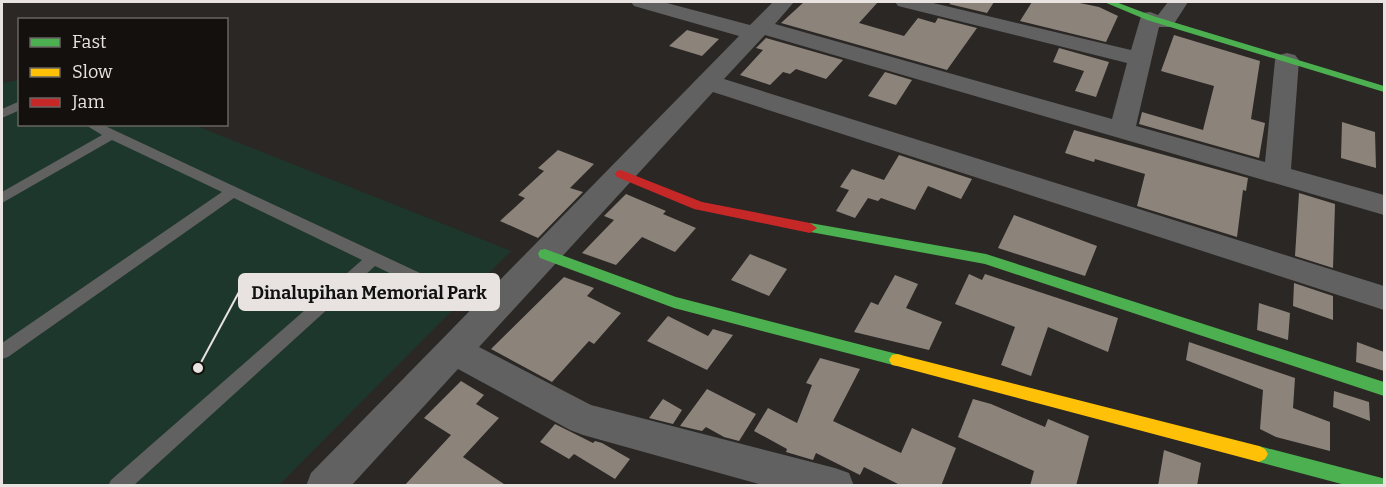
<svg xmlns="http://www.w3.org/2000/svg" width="1386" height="487" viewBox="0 0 1386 487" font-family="Bitter,serif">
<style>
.green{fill:#1e372c}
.building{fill:#8c837b}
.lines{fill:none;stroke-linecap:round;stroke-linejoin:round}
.lane{fill:#606160;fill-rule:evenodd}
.street{fill:#606160;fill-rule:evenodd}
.fast{fill:#4caf50;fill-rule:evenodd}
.slow{fill:#ffc107;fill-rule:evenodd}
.jam{fill:#c62828;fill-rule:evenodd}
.leader{fill:none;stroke:#e8e3e0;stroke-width:2}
.callout-dot{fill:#e8e3e0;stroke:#13100e;stroke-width:2}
.callout{fill:#e8e3e0;stroke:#e8e3e0;stroke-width:2}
.callout-label{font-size:18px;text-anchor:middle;font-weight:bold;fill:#111}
</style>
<rect width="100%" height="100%" fill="#2a2724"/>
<path class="green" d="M19 80 20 124 194 125 511 251 279 485H2V83Z"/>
<path class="building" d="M804 2H878L859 23 904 36 918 18 935 23 938 18 977 28 947 70 781 23Z
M952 2H994L987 13 949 4Z
M1032 2H1075L1099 7 1118 16 1106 42 1020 21Z
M687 30 719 39 702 56 669 46Z
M1174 35 1260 61 1251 119 1265 123 1259 158 1139 124 1142 112 1203 130 1214 86 1161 71Z
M766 38 843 60 826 79 796 69 790 74 783 72 770 85 740 75 763 50 756 48Z
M1059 48 1109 62 1096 97 1075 91 1084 71 1053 62Z
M885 72 912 80 896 105 868 96Z
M1342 122 1375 132 1376 168 1341 158Z
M1074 130 1248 178 1246 191 1243 190 1237 237 1137 206 1145 174 1095 159 1094 162 1065 153Z
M558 150 594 164 570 188 583 192 538 238 500 221 525 198 518 195 544 171 538 168Z
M899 155 972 179 961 199 928 186 915 210 881 198 878 201 868 198 855 218 836 211 849 190 840 187 852 169 884 180Z
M1299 193 1335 204 1333 268 1295 256Z
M626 194 666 211 663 214 696 228 675 252 642 237 616 265 582 253 614 220 604 216Z
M1014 215 1097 246 1085 276 998 248Z
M750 254 787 269 769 296 731 280Z
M969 274 982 280 985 274 1118 318 1108 352 1048 327 1031 376 1001 365 1015 327 955 304Z
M895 275 918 284 906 308 942 322 929 350 854 332 871 302 878 305Z
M564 277 594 288 587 296 621 313 594 344 589 341 552 382 491 349Z
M1294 283 1333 296V320L1293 306Z
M1259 303 1290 313 1288 340 1257 330Z
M668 316 708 336 713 329 733 335 707 370 647 341Z
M1189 342 1295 378 1293 408 1330 422V451L1276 437 1260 429 1263 390 1186 360Z
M1357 342 1384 352V371L1356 362Z
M820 358 860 369 833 421 901 453 912 428 956 448 941 486H902L864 467 860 475 816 453 813 460 786 452 787 449 754 431 768 408 797 423 812 385 806 383Z
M461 381 484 395 476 404 499 418 463 457 507 486H404L451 435 424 418Z
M707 389 756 414 739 441 724 437 706 427 702 431 680 426Z
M1334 391 1369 402 1370 421 1333 407Z
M663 399 682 410 673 424 649 418Z
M973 399 991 404 1045 427 1048 419 1089 436 1076 486H1030L1034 471 958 437Z
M555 424 593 443 595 441 602 443 630 459 615 479 574 454 569 459 540 442Z
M1164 450 1201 463 1197 486H1158Z"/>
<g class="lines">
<path class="lane" d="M20 101V110L2 118V109Z
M84 124H101L495 308 497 313 495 318 489 319 483 318 375 266 133 486H108L111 480 362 260 234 198 8 357 2 359V343L222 192 112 140 2 203V192L102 135Z"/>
<path class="street" d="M631 2H663L750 25 773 2H794L775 24 1112 119 1127 63 898 6 895 2H929L1131 50 1142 13 1150 12 1158 15 1168 2H1188L1172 27H1159L1136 126 1265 162 1275 60 1279 55 1287 53 1295 55 1299 60 1291 169 1384 195V215L765 35 724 79 1384 286V310L713 92 479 347 591 405 835 468 849 473 854 486H766L583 435 570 430 458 369 351 486H306L311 473 739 36 634 6Z"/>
<path class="fast" d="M1104 2H1116L1153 16 1384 86V92L1147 20Z
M810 223 986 254 1384 382V396L985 264 805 231 803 228Z
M545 249 676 297 897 354 902 355 905 360 902 365 897 366 674 308 540 258 538 254 540 250Z
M1259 446 1382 478 1384 479V486H1349L1259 462 1253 459 1250 454 1253 449Z"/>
<path class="slow" d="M897 354 1259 446 1265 449 1268 454 1265 459 1259 462 897 366 892 365 889 360 892 355Z"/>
<path class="jam" d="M621 170 702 202 810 223 817 228 810 233 694 209 617 177 615 174 617 171Z"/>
</g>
<path class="leader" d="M198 368L239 292"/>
<circle class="callout-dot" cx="198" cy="368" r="6"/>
<rect class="callout" x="239" y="274" width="260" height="36" rx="6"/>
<g class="callout-label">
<text x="369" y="299">Dinalupihan Memorial Park</text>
</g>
<rect width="1386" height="487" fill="none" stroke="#e8e3e0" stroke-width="6"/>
<rect x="18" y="18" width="210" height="108" fill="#13100e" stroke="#686462" stroke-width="1.5"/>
<rect x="30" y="38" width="30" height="9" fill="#4caf50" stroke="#686462" stroke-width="1.5"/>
<text x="72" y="48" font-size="18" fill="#e8e3e0">Fast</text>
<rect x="30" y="68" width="30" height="9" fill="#ffc107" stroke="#686462" stroke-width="1.5"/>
<text x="72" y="78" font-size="18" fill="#e8e3e0">Slow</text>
<rect x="30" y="98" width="30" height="9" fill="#c62828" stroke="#686462" stroke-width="1.5"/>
<text x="72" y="108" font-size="18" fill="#e8e3e0">Jam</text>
</svg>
